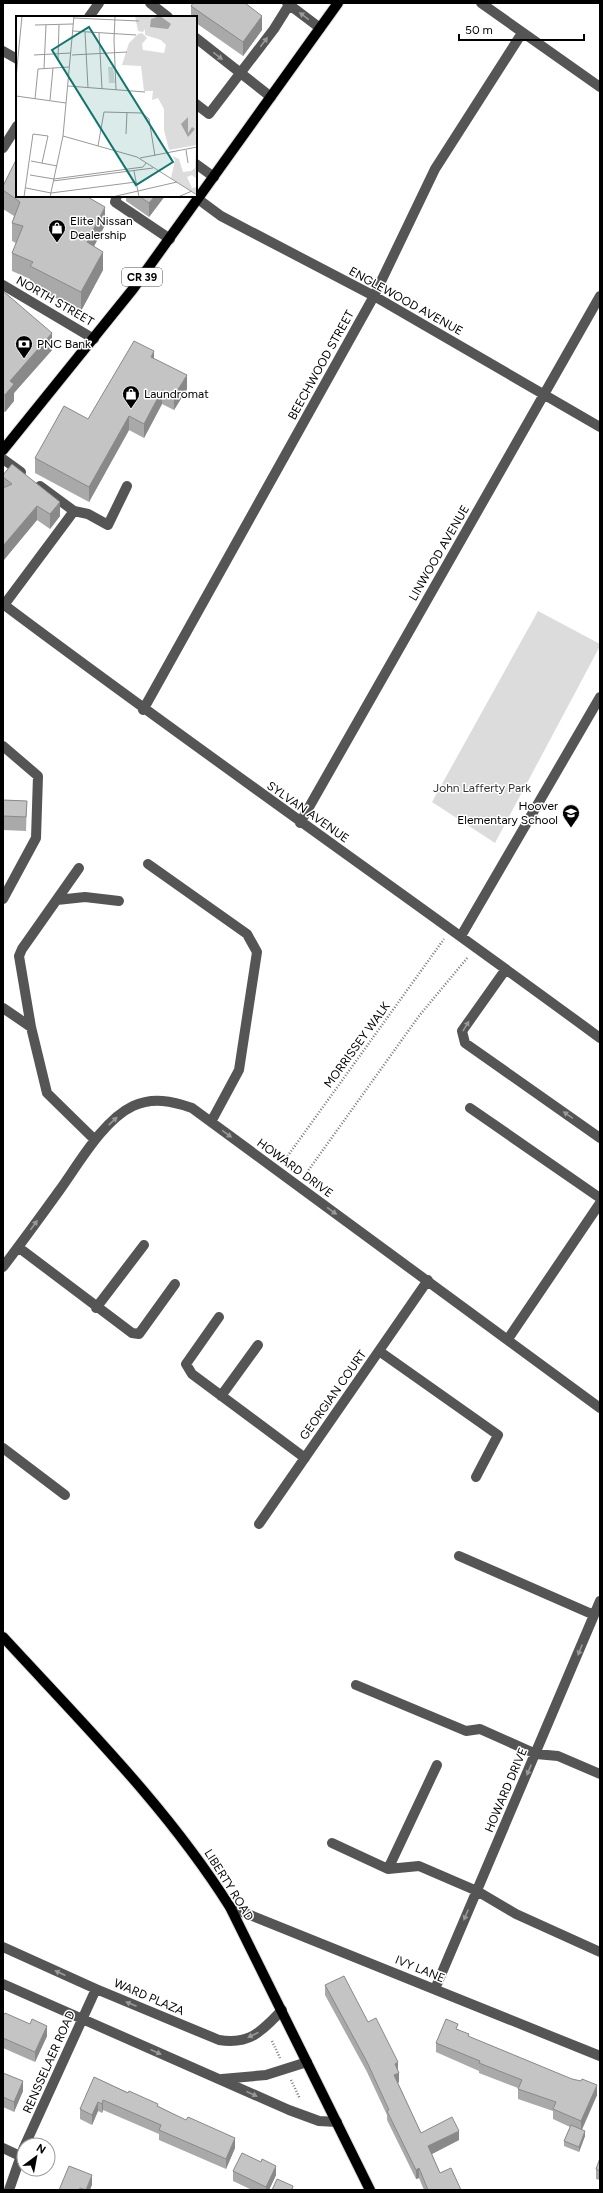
<svg xmlns="http://www.w3.org/2000/svg" width="603" height="2193" viewBox="0 0 603 2193" font-family="Figtree,sans-serif">
<style>
.green{fill:#dcdcdc}
.lines{fill:none;stroke-linecap:round;stroke-linejoin:round}
.major-casing{stroke:#dbdbdb;stroke-width:12}
.path{stroke:#777;stroke-width:2.5;stroke-dasharray:1 2;stroke-linecap:butt}
.minor{stroke:#555;stroke-width:10}
.major{stroke:#000;stroke-width:10}
.wall{fill:#a9a9a9}
.shaded-wall{fill:#898989}
.building{fill:#c4c4c4;stroke:#898989}
.oneway{fill:#999}
.labels{text-anchor:middle;stroke-width:3;stroke-linejoin:round;paint-order:stroke}
.shield{fill:#fff;stroke:#4c4c4c;stroke-width:1}
.shield-label{font-size:11px;font-weight:bold;fill:#000}
.poi-label{font-size:12px;fill:#000;stroke:#fff;text-anchor:start}
.street-label{font-size:12px;fill:#000;stroke:#fff}
.park-label{font-size:12px;fill:#333;stroke:#fff}
.inset-road{fill:none;stroke:#999;stroke-width:1}
.view{fill:#0f766e;fill-opacity:0.15;stroke:#0f766e;stroke-width:2}
.inset-edge{fill:none;stroke:#000;stroke-width:2}
</style>
<rect width="100%" height="100%" fill="#fff"/>
<path class="green" d="M538 611 600 644V646L495 843 432 802Z"/>
<g class="lines">
<g class="major-casing">
<path id="major" d="M3 450 133 289 338 3
M3 1637C83 1724 167 1807 230 1907L370 2190"/>
</g>
<path class="path" d="M284 1161 444 939
M305 1175 419 1016 468 957
M272 2041 280 2058
M291 2080 300 2099"/>
<path class="minor" d="M150 3 168 17
M287 3 320 28
M481 3 600 87
M89 17 99 3
M196 38 271 97
M3 51 17 59
M196 104 209 114 274 29 289 5
M3 148 17 126
M196 164 214 177
M117 196 115 202 170 239
M198 199 221 216 374 296 600 427
M3 285 94 339
M3 459 21 472
M74 511 88 514 108 525 127 486
M3 604C200 752 402 892 600 1038
M4 605 74 511 40 486
M143 710 374 296 435 169 522 33
M3 746 38 776 36 838 3 899
M300 823 600 296
M148 864 247 934 257 952 239 1070 211 1122
M57 900 85 897 119 901
M461 936 600 697
M506 969 462 1031 465 1043 600 1138
M3 1008 31 1027 47 1093 95 1140
M31 1027 19 956 22 949 79 868
M470 1108 600 1198
M18 1247 132 1333 139 1334 175 1284
M3 1267C22 1242 41 1216 59 1191 78 1165 103 1120 133 1106 153 1097 172 1101 192 1108L600 1408
M96 1308 144 1245
M219 1317 186 1364 192 1374 305 1458
M508 1339 600 1203
M379 1351 498 1435 476 1477
M221 1396 258 1345
M3 1448 65 1495
M259 1524 428 1280
M459 1556 594 1615
M356 1685 466 1731 480 1729 536 1754 558 1756 600 1774
M332 1843 388 1869 419 1866 477 1891 516 1914 600 1952
M388 1869 437 1765
M230 1907 600 2056
M3 1947 96 1989 219 2040C250 2045 262 2031 282 2010
M3 1984 289 2110 319 2121 337 2122
M435 1989 600 1601
M222 2079 266 2075 307 2062
M25 2145 96 1989
M3 2148 20 2156
M9 2190 24 2147"/>
<use href="#major" class="major"/>
</g>
<path class="wall" d="M191 6 262 30 243 56 196 23V17H191Z
M3 186 105 225 94 246 103 270 81 311 30 285V279L12 271V253L16 243 12 241V223L14 216 3 209Z
M126 196H165L149 217 126 201Z
M3 291 52 350 14 393V401L5 412 3 411Z
M154 359 187 389 174 410 162 404 144 438 129 430 89 502 35 473V458L88 419Z
M3 475 60 516 50 529 37 520 3 561Z
M3 800 27 801 26 831 3 830Z
M325 1985 368 2022 398 2070 399 2082 398 2083 421 2133 459 2140 432 2154 440 2173 461 2190H424L419 2178 416 2179 387 2120V2115L367 2072 325 1995Z
M3 2016 47 2036 35 2062 3 2048Z
M458 2029 469 2037 597 2095 582 2130 585 2136 579 2152 564 2146V2141L570 2127 553 2119V2111L518 2099V2088L479 2073V2071L436 2052V2043Z
M3 2073 23 2091 14 2112 3 2107Z
M94 2077 158 2106 235 2148 226 2169 159 2140V2134L103 2110 102 2113 98 2111 92 2125 80 2119V2109Z
M600 2158V2180L596 2179V2169Z
M233 2171 276 2175 269 2190H252L233 2181Z"/>
<path class="shaded-wall" d="M262 16V30L243 56V42Z
M155 196H165L149 217V203Z
M105 207V225L87 260V242Z
M103 252V270L81 311V292Z
M52 333V350L14 393V401L5 412V395L10 381Z
M154 351V366L151 357Z
M187 375V389L174 410V396Z
M162 390V404L144 438V424Z
M129 416V430L89 502V487Z
M60 502V516L50 529V514Z
M37 506V520L3 561V546Z
M47 2026V2036L35 2062V2052Z
M398 2062V2072L395 2064Z
M399 2073V2082L394 2085V2075Z
M23 2081V2091L14 2112V2102Z
M597 2085V2095L581 2131V2121Z
M103 2100V2110L102 2113V2104Z
M98 2102V2111L92 2125V2115Z
M459 2131V2140L428 2156V2146Z
M585 2131V2136L579 2152V2147Z
M235 2138V2148L226 2169V2159Z
M276 2166V2175L269 2190H266V2187Z
M419 2168V2178L416 2179V2170Z
M92 2175V2185L90 2190H86Z"/>
<path class="building" d="M193 3H245L262 16 243 42 191 6Z
M17 158V196H86L105 207 87 242 103 252 81 292 30 266 33 262 12 253 23 226 12 223 20 202 3 190V186Z
M139 196H155L149 203Z
M3 291 52 333 10 381 14 384 5 395 3 394Z
M134 341 154 351 151 357 187 375 174 396 162 390 144 424 129 416 89 487 35 458 64 406 88 419Z
M12 464 60 502 50 514 37 506 3 546V488L12 484 3 477V475Z
M3 800 27 801 26 817 3 816Z
M344 1976 368 2022 376 2018 398 2062 395 2064 399 2073 394 2075 421 2133 452 2117 459 2131 428 2146 440 2173 451 2168 461 2190H428L419 2168 416 2170 387 2111 389 2110 367 2062 325 1985Z
M5 2013 30 2024 32 2019 47 2026 35 2052 3 2038V2016Z
M446 2019 458 2024 456 2029 469 2034 468 2036 572 2079 581 2081 582 2079 597 2085 581 2121 553 2109 556 2102 518 2089 522 2080 479 2063 480 2061 436 2043Z
M3 2073 23 2081 14 2102 3 2097Z
M94 2077 128 2093 129 2091 158 2104 157 2106 186 2120 188 2117 235 2138 226 2159 159 2130 161 2125 103 2100 102 2104 98 2102 92 2115 80 2109Z
M571 2125 585 2131 579 2147 564 2141Z
M242 2153 261 2162 262 2159 276 2166 266 2187 233 2171Z
M600 2158V2171L596 2169Z
M69 2166 92 2175 86 2190 80 2188 79 2190H59Z
M277 2179 293 2186 292 2189 293 2190H272Z"/>
<defs><path id="oneway-solid" d="M-6-.8H1V-3.2L6.5 0L1 3.2V.8H-6Z"/></defs>
<g class="oneway">
<use href="#oneway-solid" transform="translate(304 16) rotate(-143)"/>
<use href="#oneway-solid" transform="translate(264 42) rotate(-53)"/>
<use href="#oneway-solid" transform="translate(218 56) rotate(38)"/>
<use href="#oneway-solid" transform="translate(466 1026) rotate(-59)"/>
<use href="#oneway-solid" transform="translate(568 1115) rotate(-145)"/>
<use href="#oneway-solid" transform="translate(113 1121) rotate(-43)"/>
<use href="#oneway-solid" transform="translate(227 1134) rotate(36)"/>
<use href="#oneway-solid" transform="translate(332 1211) rotate(36)"/>
<use href="#oneway-solid" transform="translate(34 1225) rotate(-54)"/>
<use href="#oneway-solid" transform="translate(580 1650) rotate(112)"/>
<use href="#oneway-solid" transform="translate(529 1770) rotate(113)"/>
<use href="#oneway-solid" transform="translate(466 1915) rotate(113)"/>
<use href="#oneway-solid" transform="translate(60 1973) rotate(-155)"/>
<use href="#oneway-solid" transform="translate(131 2004) rotate(-157)"/>
<use href="#oneway-solid" transform="translate(253 2035) rotate(154)"/>
<use href="#oneway-solid" transform="translate(156 2052) rotate(24)"/>
<use href="#oneway-solid" transform="translate(252 2094) rotate(24)"/>
</g>
<defs>
<g id="shop-pin" transform="scale(0.9)"><path d="M0 17L-7.5 6A9.5 9.5 0 1 1 7.5 6Z" fill="#000" stroke="#fff"/><path d="M-5-2.5h2.3a2.7 3.5 0 0 1 5.4 0H5L5.5 6h-11ZM-1.5-2.5h3a1.5 2.3 0 0 0-3 0Z" fill="#fff"/></g>
<g id="bank-pin" transform="scale(0.9)"><path d="M0 17L-7.5 6A9.5 9.5 0 1 1 7.5 6Z" fill="#000" stroke="#fff"/><path d="M-6-4H6V4H-6ZM0-2.3a2.3 2.3 0 1 0 0 4.6a2.3 2.3 0 1 0 0-4.6Z" fill="#fff"/></g>
<g id="school-pin" transform="scale(0.9)"><path d="M0 17L-7.5 6A9.5 9.5 0 1 1 7.5 6Z" fill="#000" stroke="#fff"/><path d="M0-5L7-2L0 1L-7-2ZM-4 1L0 2.5L4 1V4Q0 6-4 4Z" fill="#fff"/></g>
</defs>
<g fill-rule="evenodd">
<use href="#shop-pin" x="57" y="228"/>
<use href="#bank-pin" x="24" y="344"/>
<use href="#shop-pin" x="131" y="394"/>
<use href="#school-pin" x="571" y="813"/>
</g>
<g class="labels">
<rect class="shield" x="122" y="268" width="40" height="18" rx="3"/>
<g class="shield-label">
<text x="142" y="281">CR 39</text>
</g>
<g class="poi-label">
<text x="70" y="225">Elite Nissan<tspan x="70" dy="14">Dealership</tspan></text>
<text x="37" y="348">PNC Bank</text>
<text x="144" y="398">Laundromat</text>
<text x="558" y="810" text-anchor="end">Hoover<tspan x="558" dy="14">Elementary School</tspan></text>
</g>
<g class="street-label">
<text transform="translate(55 301) rotate(30)" y="4">NORTH STREET</text>
<text transform="translate(406 301) rotate(29)" y="4">ENGLEWOOD AVENUE</text>
<text transform="translate(321 365) rotate(-61)" y="4">BEECHWOOD STREET</text>
<text transform="translate(439 553) rotate(-60)" y="4">LINWOOD AVENUE</text>
<text transform="translate(308 812) rotate(35)" y="4">SYLVAN AVENUE</text>
<text transform="translate(357 1045) rotate(-54)" y="4">MORRISSEY WALK</text>
<text transform="translate(295 1168) rotate(36)" y="4">HOWARD DRIVE</text>
<text transform="translate(333 1395) rotate(-55)" y="4">GEORGIAN COURT</text>
<text transform="translate(506 1790) rotate(-67)" y="4">HOWARD DRIVE</text>
<text transform="translate(229 1885) rotate(58)" y="4">LIBERTY ROAD</text>
<text transform="translate(420 1969) rotate(22)" y="4">IVY LANE</text>
<text transform="translate(149 1997) rotate(23)" y="4">WARD PLAZA</text>
<text transform="translate(49 2062) rotate(-66)" y="4">RENSSELAER ROAD</text>
</g>
<g class="park-label">
<text x="482" y="792">John Lafferty Park</text>
</g>
</g>
<g transform="translate(16 16)">
<rect width="181" height="181" fill="#fff"/>
<path d="M119 0H181V129L153 134 148 114V93L142 82 136 84 137 75H128L125 50 106 49 113 27 122 18 126 17 131 22 126 28 127 34 148 37 150 29 145 24 129 19V13L127 16 122 15ZM92 51H97L99 67H93ZM180 131 181 163 176 159 171 161 176 172 181 171V179L155 162 159 144 156 140 163 143 167 156 175 155 179 152Z" fill="#dcdcdc"/>
<path d="M144 0 155 8 152 13 134 11 135 3ZM172 101V117L176 111 179 113 172 121 165 108Z" fill="#a3a3a3"/>
<path class="inset-road" d="M99 0 98 24 100 74M58 2 123 5M19 9 57 8M57 15 120 19M69 16 72 72M83 17 86 73M18 39 55 37M56 39 111 36M42 43 43 9M28 52 30 9M0 62 6 0M52 70 129 76M0 80 50 87M19 83 22 53 53 51M34 84 37 52M110 118 111 96M47 120 121 141 181 179M82 130 88 96 126 97 133 103 139 140M170 134 172 147M124 142 181 131M15 145 41 150M118 155 123 181M14 159 38 163M38 163 127 151 130 147M37 165 137 152M10 172 35 177 120 166M8 181 17 118 32 120 26 147M34 181 47 120 58 0M96 181 161 166M162 181 176 175"/>
<path class="view" d="M73 11 157 146 120 169 36 34Z"/>
<rect width="181" height="181" class="inset-edge"/>
</g>
<rect width="603" height="2193" fill="none" stroke="#000000" stroke-width="8"/>
<g transform="translate(36 2157) rotate(32)"><circle r="19" fill="#ffffff" stroke="#999999"/>
<path d="M0-3L7 15L0 10L-7 15Z" fill="#000000"/>
<text y="-6" font-size="11" font-weight="bold" text-anchor="middle" fill="#000000">N</text>
</g>
<path d="M459 34v6h125v-6" fill="none" stroke="#000000" stroke-width="2"/>
<text x="465" y="34" font-size="12" fill="#000000" stroke="#ffffff" stroke-width="3" paint-order="stroke">50 m</text>
</svg>
